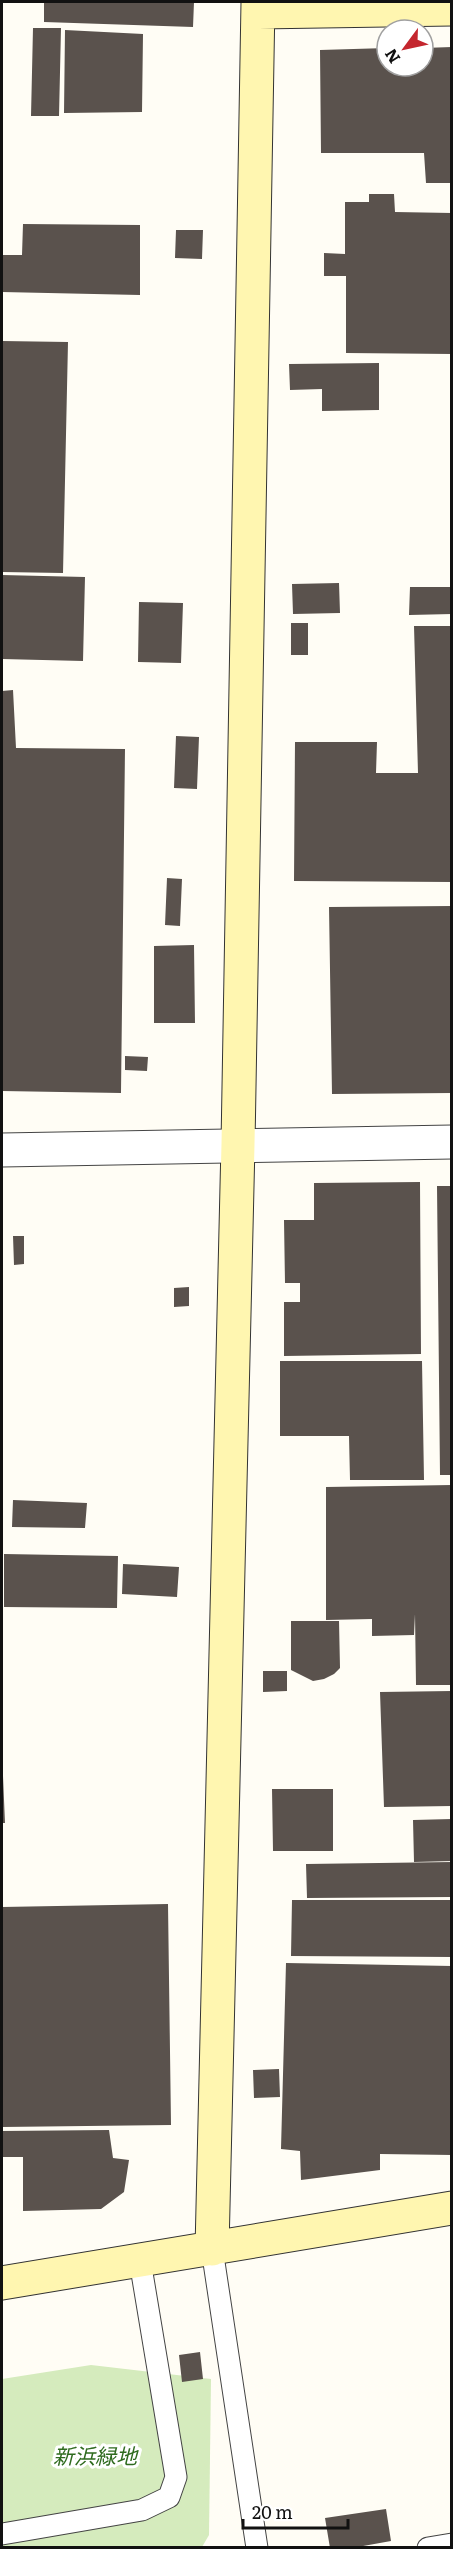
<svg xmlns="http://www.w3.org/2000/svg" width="453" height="2549" viewBox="0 0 453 2549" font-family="Literata,'Noto Sans JP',serif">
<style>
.green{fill:#d5ebbd}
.building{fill:#5a524d}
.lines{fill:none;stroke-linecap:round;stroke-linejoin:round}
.lane-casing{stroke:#444;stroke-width:23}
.street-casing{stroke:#444;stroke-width:35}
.secondary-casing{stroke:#333;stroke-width:35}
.lane{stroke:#fff;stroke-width:21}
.street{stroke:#fff;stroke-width:33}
.secondary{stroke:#fff6b0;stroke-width:33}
.labels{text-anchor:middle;stroke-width:6;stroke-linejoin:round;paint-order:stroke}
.park-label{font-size:21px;font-style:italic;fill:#2f6b1f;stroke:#fff}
</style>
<rect width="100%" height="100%" fill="#fffdf5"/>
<path class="green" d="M91 2365 211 2379 209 2535 202 2547 2 2548V2379Z"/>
<path class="building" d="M44 2H194L193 27 44 22Z
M33 28H61L59 116H31Z
M65 30 143 34 142 112 64 113Z
M452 47V183H426L424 153H321L320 50 387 48V66H423V48Z
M369 194H394L395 212 452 213V354L346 353V276H324V253L345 254V202H369Z
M23 224 140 225V295L2 292V255H22Z
M176 230H203L202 259 175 258Z
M2 341 68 342 63 573 2 572Z
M379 363V410L322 411V389L290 390 289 364Z
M2 575 85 577 83 661 2 659Z
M339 583 340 613 293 614 292 584Z
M410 587H452V614L409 615Z
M139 602 183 603 181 663 138 662Z
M291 623H308V655H291Z
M414 626H452V882L294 881 295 742H377L376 773H418Z
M13 690 16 748 125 749 121 1093 2 1091V691Z
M176 736 199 737 197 789 174 788Z
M167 878 182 879 180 926 165 925Z
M452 906V1093L332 1094 329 907Z
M194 945 195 1023H154V946Z
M125 1056 148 1057 147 1071 125 1070Z
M420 1182 421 1354 284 1356V1302H300V1283H285L284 1220H314V1183Z
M437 1186H452V1475H440Z
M13 1236H24V1264L14 1265Z
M189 1287V1306L174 1307V1288Z
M280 1361H422L424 1480H350L349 1436H280Z
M452 1485V1685H416L415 1614 414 1635 372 1636V1619L326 1620V1487Z
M13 1500 87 1503 85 1528 12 1527Z
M4 1554 118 1556 117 1608 4 1607Z
M123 1564 179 1567 177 1597 122 1594Z
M291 1621H339L340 1668 334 1674 324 1679 313 1681 291 1670Z
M263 1671H287V1691L263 1692Z
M452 1691V1806L384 1807 380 1692Z
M2 1776H3L5 1823H2Z
M272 1789H333V1851H273Z
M452 1819V1861L414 1862 413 1820Z
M452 1862 451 1897 307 1898 306 1864Z
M292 1900H452V1957L291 1956Z
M168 1904 171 2125 2 2127V1907Z
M286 1963 452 1966V2155L380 2154V2170L301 2180 300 2151 281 2149Z
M279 2069 280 2097 254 2098 253 2070Z
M109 2130 113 2158 129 2160 124 2192 101 2209 23 2211V2157H2V2131Z
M200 2352 203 2379 182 2382 179 2355Z
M386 2509 391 2541 352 2548H330L325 2518Z"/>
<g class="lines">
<g class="lane-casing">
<path id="lane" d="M212 2249 257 2548
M2 2534 142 2510 169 2497 176 2477 140 2261
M428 2548 452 2544"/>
</g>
<g class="street-casing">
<path id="street" d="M2 1150 452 1142"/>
</g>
<g class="secondary-casing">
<path id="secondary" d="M258 12 452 9
M212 2249 238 1144 258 2
M2 2283 452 2208"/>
</g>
<use href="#lane" class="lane"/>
<use href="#street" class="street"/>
<use href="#secondary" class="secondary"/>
</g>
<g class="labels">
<g class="park-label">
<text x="95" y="2464">新浜緑地</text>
</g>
</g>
<rect width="453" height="2549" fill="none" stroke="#111111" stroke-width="6"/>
<g transform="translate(405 48) rotate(237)"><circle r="28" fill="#ffffff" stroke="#a0a0a0" stroke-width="1.5"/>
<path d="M0-4.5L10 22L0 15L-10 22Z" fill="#c4262e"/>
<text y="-9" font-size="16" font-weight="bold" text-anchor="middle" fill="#111111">N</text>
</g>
<path d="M243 2519v9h105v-9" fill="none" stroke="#111111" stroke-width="3"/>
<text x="252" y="2519" font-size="18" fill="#111111" stroke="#ffffff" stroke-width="4.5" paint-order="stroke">20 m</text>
</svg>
